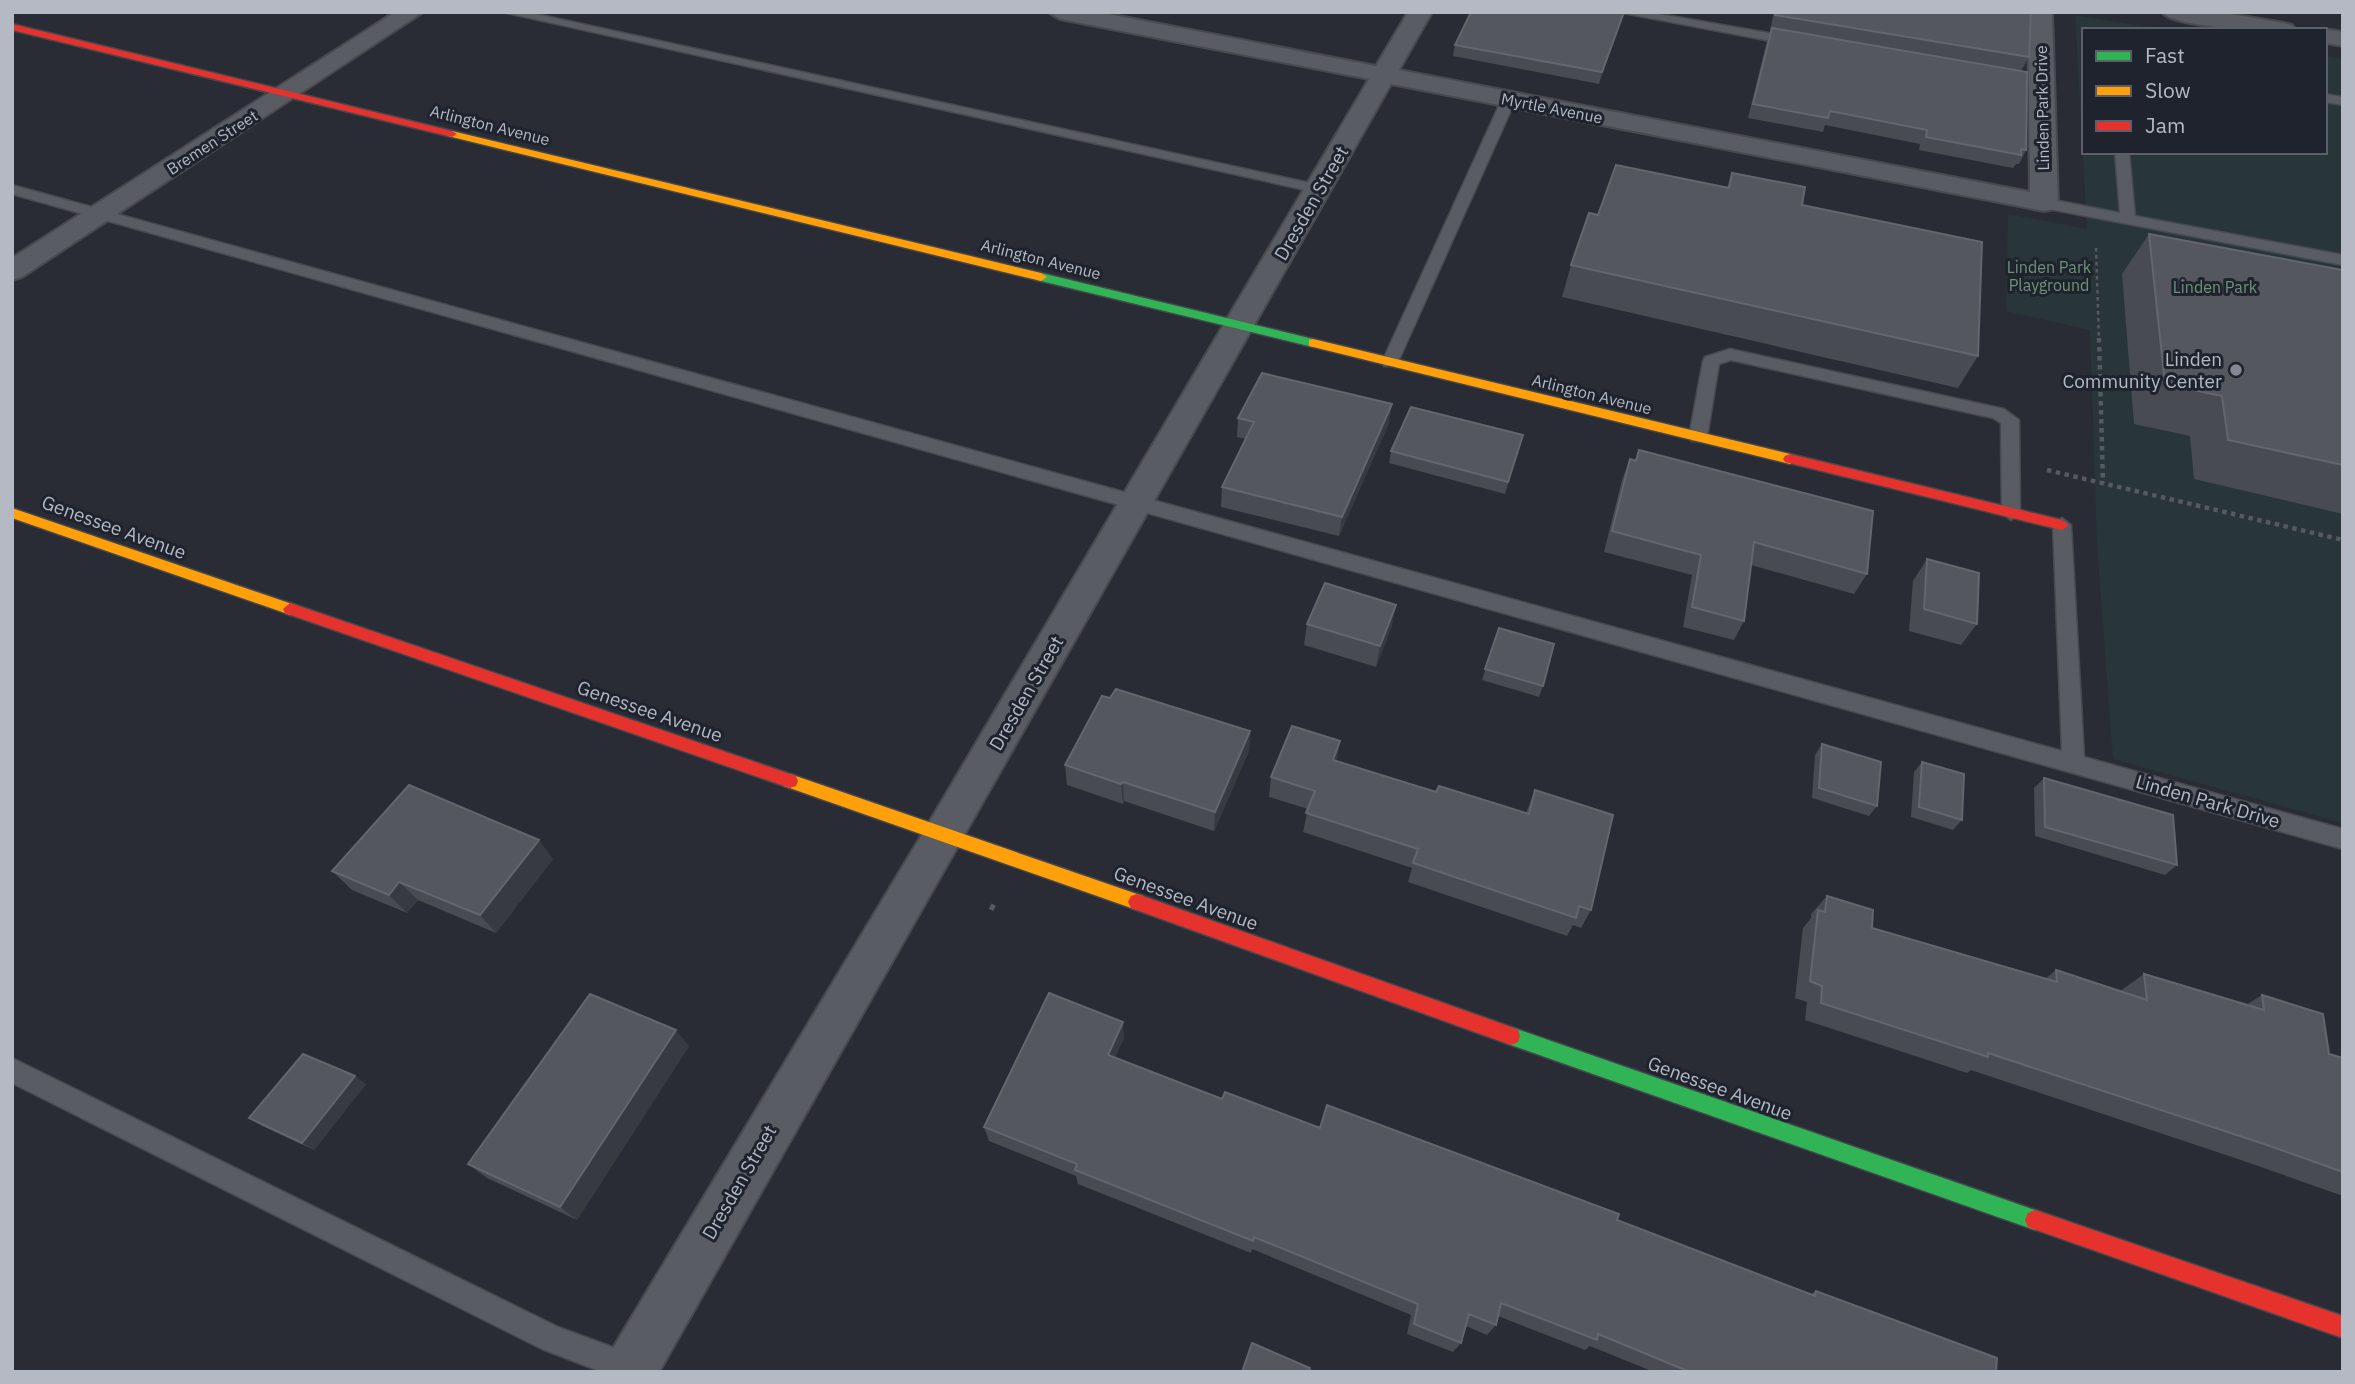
<svg xmlns="http://www.w3.org/2000/svg" width="2355" height="1384" viewBox="0 0 2355 1384" font-family="'IBM Plex Sans',sans-serif">
<style>
.green{fill:#283639}
.lines{fill:none;stroke-linecap:round;stroke-linejoin:round}
.lane-casing{stroke:#47494f;stroke-width:3}
.street-casing{stroke:#47494f;stroke-width:4}
.fast-casing{stroke:#44474e;stroke-width:3}
.slow-casing{stroke:#44474e;stroke-width:3}
.jam-casing{stroke:#44474e;stroke-width:3}
.path-far2{stroke:#565a5f;stroke-width:2.5;stroke-dasharray:3.5 3.5;stroke-linecap:butt}
.path-far1{stroke:#565a5f;stroke-width:4.5;stroke-dasharray:4.5 4.5;stroke-linecap:butt}
.path{stroke:#565a5f;stroke-width:5;stroke-dasharray:6 6;stroke-linecap:butt}
.lane{fill:#595c62;fill-rule:evenodd}
.street{fill:#595c62;fill-rule:evenodd}
.fast{fill:#30b455;fill-rule:evenodd}
.slow{fill:#ff9f0a;fill-rule:evenodd}
.jam{fill:#e5322d;fill-rule:evenodd}
.wall{fill:#484b52}
.shaded-wall{fill:#373a41}
.building{fill:#54575e;stroke:#63666e;stroke-width:2}
.poi-dot{fill:#838892;stroke:#1e232e;stroke-width:2.5}
.labels{text-anchor:middle;stroke-width:6;stroke-linejoin:round;paint-order:stroke}
.far-street-label{font-size:16px;fill:#b4b9c4;stroke:#1e232e}
.far-park-label{font-size:16px;fill:#6e9379;stroke:#1e232e}
.street-label{font-size:19px;fill:#b4b9c4;stroke:#1e232e}
.poi-label{font-size:19px;fill:#b4b9c4;stroke:#1e232e;text-anchor:end}
</style>
<rect width="100%" height="100%" fill="#292c34"/>
<path class="green" d="M2075 15 2165 30H2084V152H2325V56L2343 59V823L2113 759 2097 545 2090 330 2006 311 2008 214 2087 229Z"/>
<g class="lines">
<g class="lane-casing">
<path id="lane" d="M502 12H527L1319 185 1326 189 1319 193Z
M1618 12H1648L1797 38 1804 42 1797 46Z
M2325 94 2343 97V105L2325 102Z
M1509 95 1516 99 1398 362 1396 366H1384L1382 362 1502 99Z
M2115 152H2129L2135 216 2343 255V265L2044 208 2036 203 2044 198 2120 213Z
M12 185 2062 751 2053 525 2062 518 2071 525 2084 757 2343 829V849L12 194Z
M1730 349 2004 409 2019 420 2020 513 2011 520 2002 513 2001 423 1993 418 1731 360 1719 364 1707 437 1704 441H1692L1689 437 1703 361 1705 357Z
M12 1058 558 1327 642 1358 645 1372H602L542 1349 12 1083Z"/>
</g>
<g class="street-casing">
<path id="street" d="M395 12H423L22 277 12 280V258Z
M1048 12H1098L1376 66 1408 12H1432L1399 70 2030 192 2028 12H2052L2058 203 2054 209 2044 211 1391 84 659 1372H602L610 1353 930 821 1369 79 1060 19Z
M2162 12H2219L2284 23 2292 25 2296 30C2273 30 2174 29 2162 12Z
M2325 29 2343 32V46L2325 43V30H2321Z"/>
</g>
<g class="fast-casing">
<path id="fast" d="M1041 273 1313 339 1319 343 1313 347 1037 280 1035 277Z
M1511 1027 2035 1210 2042 1213 2045 1220 2042 1227 2035 1230 1511 1045 1504 1042 1502 1036 1504 1030Z"/>
</g>
<g class="slow-casing">
<path id="slow" d="M452 131 1041 273 1047 277 1041 281 448 136V132Z
M1313 339 1790 454 1797 459 1790 464 1309 346V340Z
M12 508 295 605 297 609 290 615 285 613 12 518Z
M790 774 1137 894 1143 896 1146 902 1143 908 1137 910 784 786 782 781 784 776Z"/>
</g>
<g class="jam-casing">
<path id="jam" d="M12 24 452 131 457 134 452 137 12 30Z
M1790 454 2062 520 2069 525 2062 530 1785 462 1783 459 1785 456Z
M290 603 796 776 798 781 796 786 790 788 285 613 283 609Z
M1137 894 1511 1027 1518 1030 1520 1036 1518 1042 1511 1045 1131 908 1128 902 1131 896Z
M2035 1210 2343 1316V1338L2028 1227 2025 1220 2028 1213Z"/>
</g>
<path class="path-far2" d="M2096 248 2099 340"/>
<path class="path-far1" d="M2099 338 2103 483
M2047 470 2343 540"/>
<path class="path" d="M991 910 995 902"/>
<use href="#lane" class="lane"/>
<use href="#street" class="street"/>
<use href="#fast" class="fast"/>
<use href="#slow" class="slow"/>
<use href="#jam" class="jam"/>
</g>
<path class="wall" d="M1471 12H1624L1599 84 1453 56 1455 45Z
M1774 12H2031L2029 57 2021 71 2026 150 2019 164H2016L2013 168 1919 150 1920 144 1825 125 1823 132 1748 118 1767 41 1771 30H1770Z
M1732 173 1802 205 1978 356 1958 388 1562 297 1571 265 1598 215 1727 188Z
M2149 234 2343 270V514L2194 479 2190 436 2134 424 2122 274Z
M1238 418 1389 423 1339 536 1221 507 1222 487 1245 439 1237 437Z
M1523 435 1505 494 1389 463 1391 451Z
M1639 450 1867 574 1854 594 1751 565 1744 621 1734 640 1683 627 1692 575 1604 552 1622 480 1630 459 1635 460Z
M1927 559 1977 624 1961 645 1909 631 1913 581Z
M1307 624 1392 626 1376 667 1304 645Z
M1499 628 1543 686 1539 697 1482 680Z
M1250 731 1249 751 1214 831 1124 801 1123 804 1067 785 1065 765Z
M1822 744 1877 806 1869 816 1812 798 1815 755Z
M1337 761 1436 792 1526 813 1535 790 1591 910 1581 928 1573 925 1567 936 1408 882 1412 868 1303 832 1308 809 1269 797 1271 777Z
M1922 762 1962 820 1953 830 1911 817 1914 772Z
M2044 778 2177 865 2165 875 2035 836 2034 788Z
M553 859 496 933 418 900 407 913 352 890 332 871Z
M1827 896 1872 928 2045 979 2056 970 2120 991 2144 974 2246 1005 2262 995 2329 1054 2343 1058V1196L2238 1159 1971 1070 1967 1073 1805 1020 1807 1002 1795 998 1803 928 1811 918V914Z
M1124 1038 1115 1057 1222 1099 1617 1220 1810 1294 1816 1291 1996 1372H1654L1590 1346 1585 1350 1498 1316 1496 1325 1487 1335 1466 1326 1461 1343 1453 1352 1407 1334 1411 1315 1252 1249 1251 1253 1078 1184 1076 1176 989 1141 984 1127Z
M689 1046 577 1220 487 1178 468 1164Z
M366 1084 314 1150 262 1126 249 1118Z"/>
<path class="shaded-wall" d="M1624 12 1599 84 1602 72Z
M1392 404 1389 423 1339 536 1342 517Z
M1396 605 1392 626 1376 667 1380 646Z
M1250 731 1249 751 1214 831 1215 812Z
M1340 741 1337 761 1333 760Z
M1123 782 1124 801 1123 804 1121 784Z
M539 840 553 859 496 933 480 915Z
M399 882 418 900 407 913 389 895Z
M1123 1022 1124 1038 1110 1070 1108 1055Z
M676 1030 689 1046 577 1220 560 1207Z
M355 1076 366 1084 314 1150 302 1143Z"/>
<path class="building" d="M1471 12H1624L1602 72 1455 45Z
M1776 12H2031L2029 57 1775 15Z
M1772 28 2027 72 2026 150 2021 149V155L1926 137 1927 130 1830 111 1828 118 1753 104Z
M1616 165 1729 188 1732 173 1805 187 1802 205 1982 242 1978 356 1571 265 1589 213 1598 215Z
M2149 234 2343 270V465L2228 440 2222 396 2165 384Z
M1262 373 1392 404 1342 517 1222 487 1254 422 1238 418Z
M1411 407 1523 435 1508 482 1391 451Z
M1639 450 1873 511 1867 574 1754 542 1744 621 1692 607 1701 555 1612 531 1630 459 1636 461Z
M1927 559 1979 573 1977 624 1924 609Z
M1325 583 1396 605 1380 646 1307 624Z
M1499 628 1554 644 1543 686 1485 669Z
M1116 689 1250 731 1215 812 1123 782 1121 784 1065 765 1102 696 1110 698Z
M1292 726 1340 741 1333 760 1436 792 1439 786 1529 814 1535 790 1613 815 1591 910 1579 906 1576 918 1413 863 1418 849 1306 813 1315 791 1271 777Z
M1822 744 1881 762 1877 806 1819 788Z
M1922 762 1964 774 1962 820 1919 807Z
M2044 778 2173 815 2177 865 2045 827Z
M409 785 539 840 480 915 399 882 389 895 332 871Z
M1827 896 1873 910 1872 928 2057 982 2056 970 2147 1000 2144 974 2264 1010 2262 995 2323 1014 2329 1054 2343 1058V1172L2267 1145 1988 1053V1057L1821 1003 1822 986 1810 981 1818 910 1825 912Z
M1049 993 1123 1022 1108 1055 1222 1099 1225 1092 1320 1128 1327 1105 1619 1214 1617 1220 1815 1296 1816 1291 1997 1358 1996 1372H1690L1598 1334 1597 1340 1501 1303 1496 1325 1469 1314 1461 1343 1414 1324 1418 1304 1254 1237 1253 1241 1075 1170 1077 1164 984 1127Z
M590 994 676 1030 560 1207 468 1164Z
M303 1054 355 1076 302 1143 249 1118Z
M1252 1343 1310 1368 1309 1372H1242Z"/>
<circle class="poi-dot" cx="2236" cy="370" r="7"/>
<g class="labels">
<g class="far-street-label">
<text transform="translate(1552 108) rotate(11)" y="6">Myrtle Avenue</text>
<text transform="translate(2042 108) rotate(-91)" y="6">Linden Park Drive</text>
<text transform="translate(490 125) rotate(14)" y="6">Arlington Avenue</text>
<text transform="translate(212 142) rotate(-33)" y="6">Bremen Street</text>
<text transform="translate(1041 259) rotate(14)" y="6">Arlington Avenue</text>
<text transform="translate(1592 394) rotate(14)" y="6">Arlington Avenue</text>
</g>
<g class="far-park-label">
<text x="2049" y="273">Linden Park<tspan x="2049" dy="18">Playground</tspan></text>
<text x="2215" y="293">Linden Park</text>
</g>
<g class="street-label">
<text transform="translate(1311 203) rotate(-60)" y="7">Dresden Street</text>
<text transform="translate(114 527) rotate(20)" y="7">Genessee Avenue</text>
<text transform="translate(1026 693) rotate(-60)" y="7">Dresden Street</text>
<text transform="translate(650 711) rotate(19)" y="7">Genessee Avenue</text>
<text transform="translate(2208 801) rotate(16)" y="7">Linden Park Drive</text>
<text transform="translate(1186 898) rotate(20)" y="7">Genessee Avenue</text>
<text transform="translate(1720 1088) rotate(20)" y="7">Genessee Avenue</text>
<text transform="translate(739 1182) rotate(-60)" y="7">Dresden Street</text>
</g>
<g class="poi-label">
<text x="2222" y="366">Linden<tspan x="2222" dy="22">Community Center</tspan></text>
</g>
</g>
<rect width="2355" height="1384" fill="none" stroke="#b4b9c4" stroke-width="28"/>
<rect x="2082" y="28" width="245" height="126" fill="#1e232e" stroke="#5a5f6a" stroke-width="2"/>
<rect x="2096" y="51" width="35" height="10" fill="#30b455" stroke="#5a5f6a" stroke-width="2"/>
<text x="2145" y="63" font-size="21" fill="#b4b9c4">Fast</text>
<rect x="2096" y="86" width="35" height="10" fill="#ff9f0a" stroke="#5a5f6a" stroke-width="2"/>
<text x="2145" y="98" font-size="21" fill="#b4b9c4">Slow</text>
<rect x="2096" y="121" width="35" height="10" fill="#e5322d" stroke="#5a5f6a" stroke-width="2"/>
<text x="2145" y="133" font-size="21" fill="#b4b9c4">Jam</text>
</svg>
